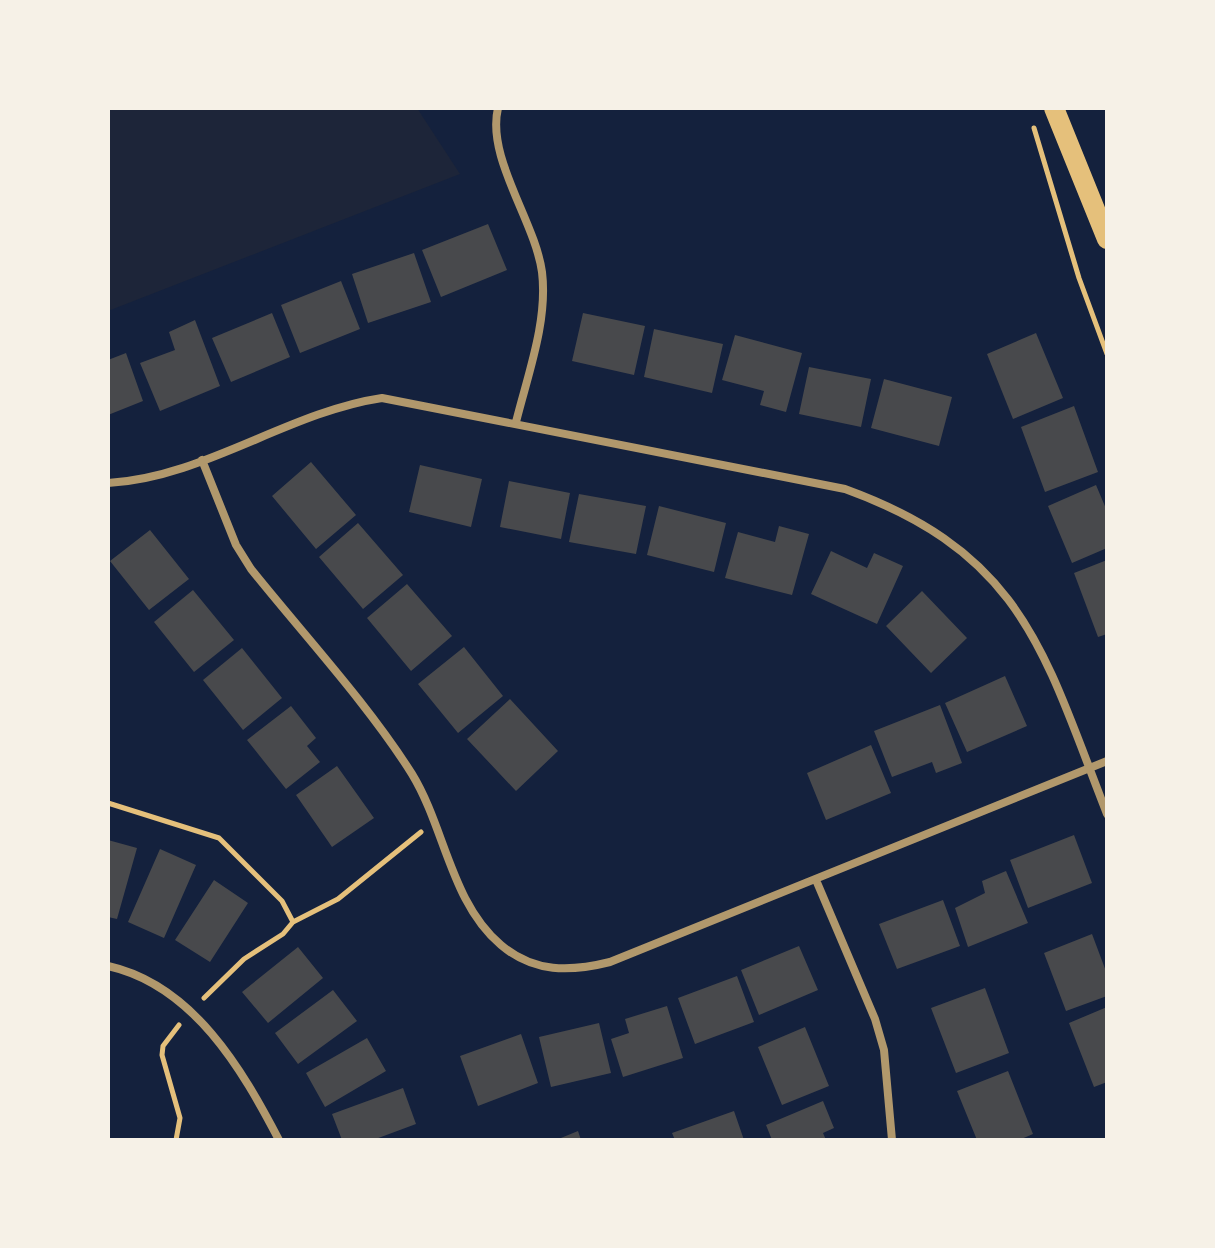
<svg xmlns="http://www.w3.org/2000/svg" width="1215" height="1248" viewBox="0 0 1215 1248" font-family="Inter,sans-serif">
<style>
.green{fill:#1d2539}
.building{fill:#48494c}
.lines{fill:none;stroke-linecap:round;stroke-linejoin:round}
.path{stroke:#e5c07b;stroke-width:5}
.minor{stroke:#b1986c;stroke-width:8}
.primary{stroke:#e5c07b;stroke-width:20}
</style>
<rect width="100%" height="100%" fill="#14213d"/>
<path class="green" d="M108 108H417L460 174 108 311Z"/>
<path class="building" d="M488 224 507 270 441 297 422 250Z
M414 253 431 302 368 323 352 274Z
M341 281 360 329 300 353 281 305Z
M272 313 290 357 231 382 212 338Z
M583 313 645 326 634 375 572 361Z
M195 320 220 386 160 411 140 363 175 350 169 332Z
M654 329 723 344 712 393 644 377Z
M1036 333 1063 398 1013 419 987 354Z
M735 335 802 353 786 412 760 405 764 391 722 380Z
M126 353 143 401 108 415V360Z
M809 367 871 379 861 427 799 414Z
M884 379 952 397 939 446 871 428Z
M1074 406 1098 472 1045 492 1021 427Z
M311 462 356 515 316 549 272 496Z
M420 465 482 479 471 527 409 512Z
M509 481 570 493 561 539 500 527Z
M1096 485 1107 511V548L1072 563 1048 506Z
M579 494 646 506 636 554 569 542Z
M659 506 726 523 714 572 647 555Z
M358 523 403 575 363 609 319 557Z
M779 526 809 534 792 595 725 578 738 532 775 542Z
M150 530 189 579 149 610 110 561Z
M831 551 867 568 874 553 903 566 877 624 811 594Z
M1107 560V634L1098 637 1074 573Z
M407 584 452 636 411 671 367 618Z
M193 590 234 640 194 672 154 622Z
M922 591 967 638 931 673 886 626Z
M464 647 503 696 458 733 418 684Z
M242 648 282 698 243 730 203 680Z
M1005 676 1027 726 967 752 945 703Z
M510 699 558 751 516 791 467 739Z
M940 705 962 763 936 773 932 762 892 777 874 731Z
M291 706 316 738 307 746 320 762 286 789 247 740Z
M871 745 891 793 826 820 807 773Z
M337 766 374 818 332 847 296 795Z
M1074 835 1092 883 1028 908 1010 860Z
M108 840 137 848 117 919 108 917Z
M160 849 196 865 164 938 128 922Z
M1006 871 1028 923 968 947 955 908 985 893 982 881Z
M214 880 248 903 210 962 175 940Z
M943 900 960 946 897 969 879 924Z
M1092 934 1107 974V996L1066 1011 1044 953Z
M799 946 818 990 759 1015 741 970Z
M298 947 323 978 268 1023 242 992Z
M737 976 754 1022 695 1044 678 998Z
M985 988 1009 1053 956 1073 931 1008Z
M333 990 357 1021 298 1064 275 1033Z
M667 1006 683 1058 623 1077 611 1039 629 1033 625 1019Z
M1107 1007V1082L1094 1087 1069 1023Z
M599 1023 611 1073 551 1087 539 1037Z
M805 1027 829 1086 782 1105 758 1047Z
M521 1034 538 1083 478 1106 460 1056Z
M367 1038 386 1071 325 1107 306 1073Z
M1008 1071 1033 1134 1019 1140H977L957 1091Z
M403 1088 416 1124 373 1140H342L332 1114Z
M823 1101 834 1128 823 1133 826 1140H772L766 1125Z
M734 1111 744 1140H675L672 1133Z
M578 1131 581 1140H556Z"/>
<g class="lines">
<path class="path" d="M1034 128 1079 278 1107 354
M108 803 219 838 282 901 293 922 283 934 244 959 204 998
M293 922 338 899 421 832
M176 1140 180 1118 162 1055 163 1046 179 1025"/>
<path class="minor" d="M498 108C486 158 535 221 542 272 548 321 528 374 516 422
M202 460 236 545 251 569C303 634 368 704 412 774 445 828 451 903 501 945 534 973 570 972 610 962L1107 761
M108 483C203 478 288 412 382 398L845 489C1024 554 1044 653 1107 814
M816 880 875 1019 884 1050 892 1140
M108 966C193 985 242 1069 279 1140"/>
<path class="primary" d="M1054 108 1107 239"/>
</g>
<rect width="1215" height="1248" fill="none" stroke="#f6f1e7" stroke-width="220"/>
</svg>
